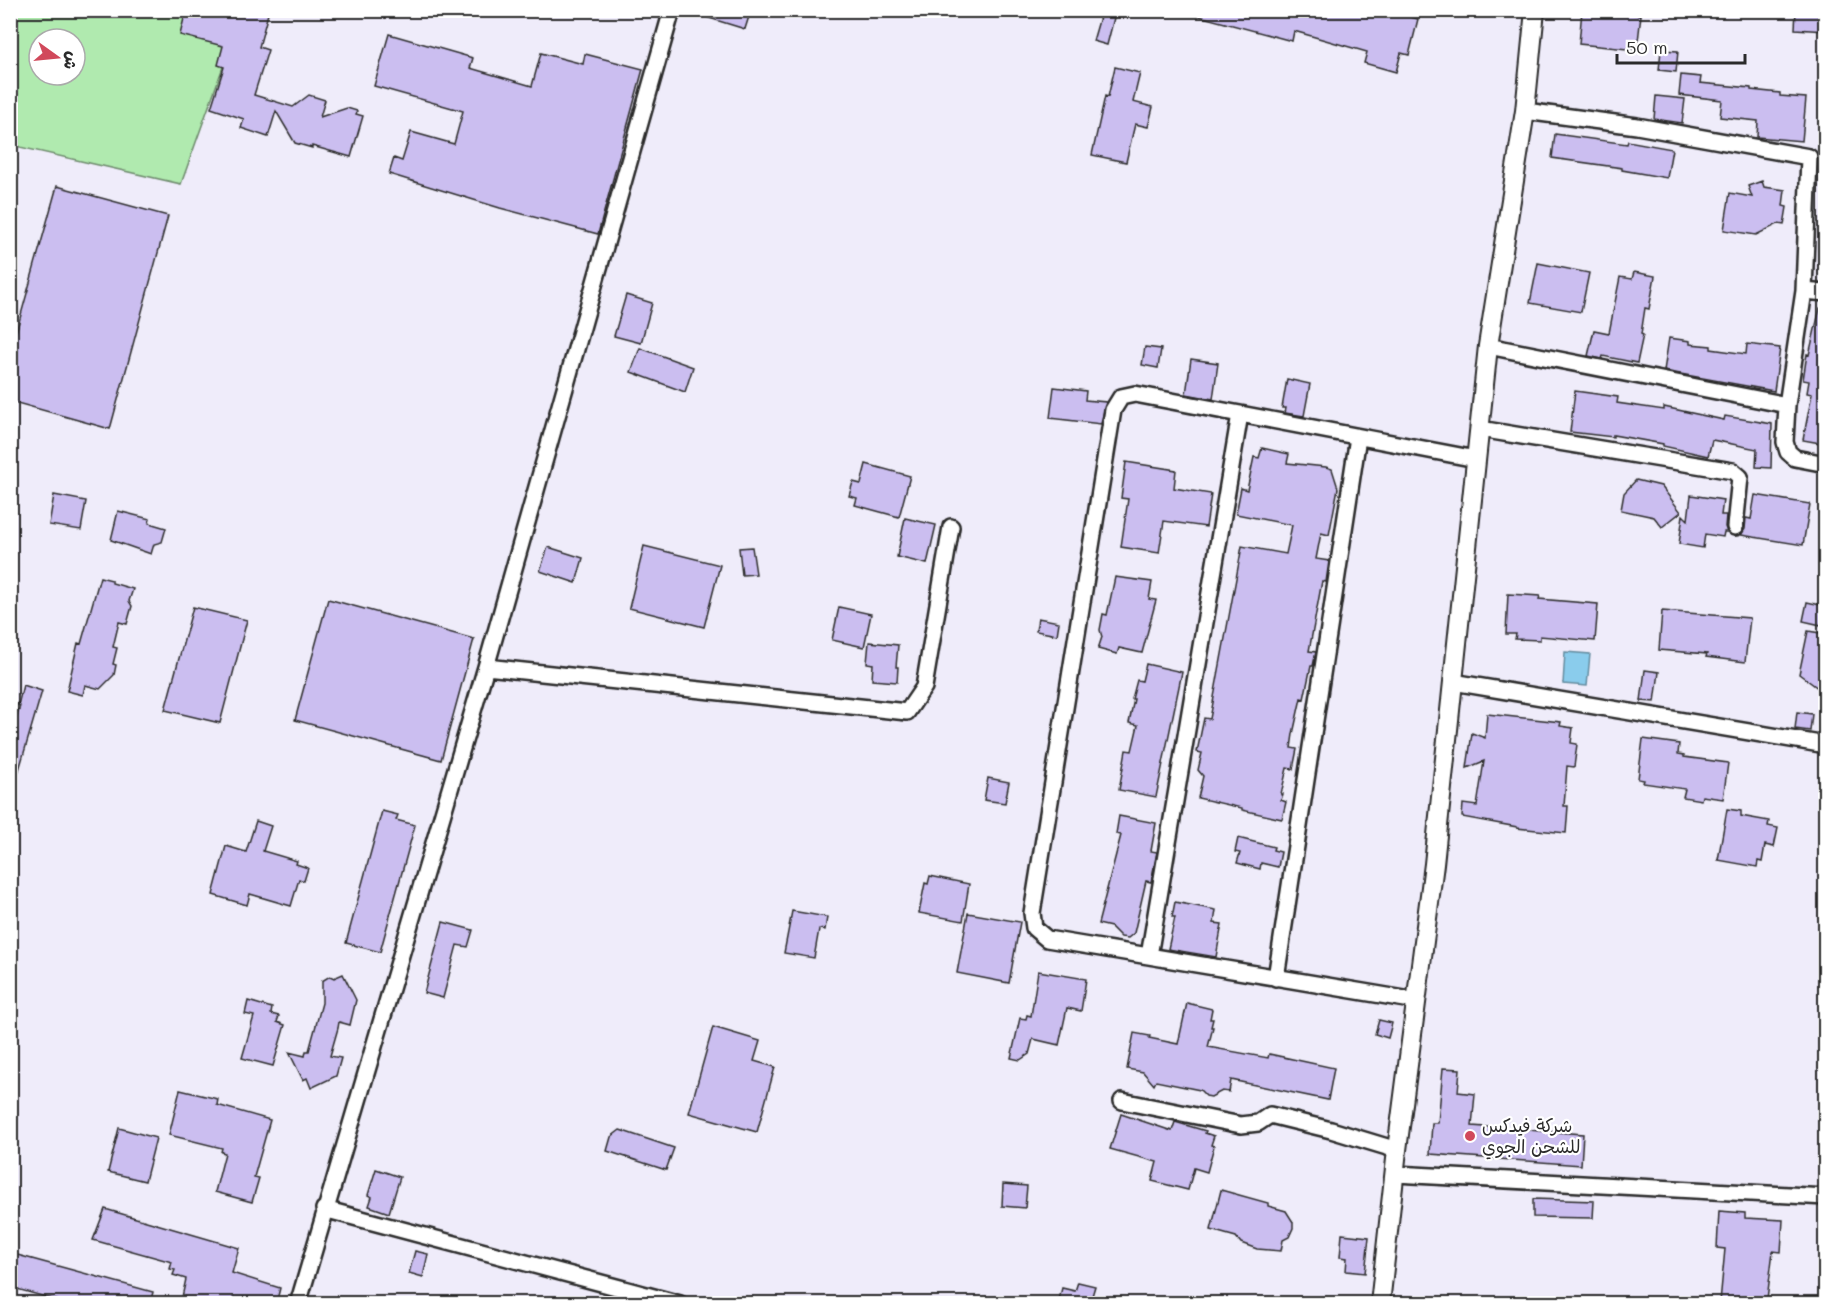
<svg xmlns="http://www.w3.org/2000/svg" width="1836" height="1314" viewBox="0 0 1836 1314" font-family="Mali,'Playpen Sans Arabic',sans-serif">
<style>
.green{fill:#b0eaaf;stroke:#6e8a6d;stroke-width:1.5;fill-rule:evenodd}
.water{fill:#8accec;stroke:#648c9f;stroke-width:1.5}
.building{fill:#cbbef0;stroke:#2b2b2b;stroke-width:1.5}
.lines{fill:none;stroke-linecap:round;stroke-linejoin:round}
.minor-casing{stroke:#2b2b2b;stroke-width:20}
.tertiary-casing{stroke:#2b2b2b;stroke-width:22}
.minor{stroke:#fff;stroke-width:15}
.tertiary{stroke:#fff;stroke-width:18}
.poi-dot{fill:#d1495b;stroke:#fff;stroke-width:2}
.labels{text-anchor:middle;stroke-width:4.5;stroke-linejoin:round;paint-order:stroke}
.poi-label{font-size:18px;fill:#2b2b2b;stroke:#fff;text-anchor:start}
</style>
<rect width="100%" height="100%" fill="#efecfa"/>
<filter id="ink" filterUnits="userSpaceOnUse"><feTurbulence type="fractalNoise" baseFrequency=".0167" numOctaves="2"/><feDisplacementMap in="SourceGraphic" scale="12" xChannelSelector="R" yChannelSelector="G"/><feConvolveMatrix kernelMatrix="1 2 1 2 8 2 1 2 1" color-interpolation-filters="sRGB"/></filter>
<g filter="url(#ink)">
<path class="green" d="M11 11H243L181 184 11 145ZM39 39H75V75H39Z"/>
<path class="water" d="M1565 652 1590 654 1587 686 1563 684Z"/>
<path class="building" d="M186 10H215L233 15 235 10H269L259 47 268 50 254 95 293 107 309 95 325 100 320 117 347 108 357 111 356 114 363 116 351 157 312 146V148L295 143 276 111 268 137 241 128 244 119 211 108 224 67 218 65 223 46 180 35Z
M696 10H751L745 29 696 14Z
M1102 10H1116L1107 45 1093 41Z
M1196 10H1385L1418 19 1409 55 1401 53 1396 72 1364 63 1367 52 1294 31 1292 41 1195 15Z
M1582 10 1641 15 1637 50 1579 44Z
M1796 10H1826V31L1795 29Z
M389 34 473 58 470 68 532 86 541 53 583 64 585 54 643 69 598 234 500 208 389 174 394 158 402 161 411 132 454 144 463 111 374 86Z
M1661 50 1678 51 1676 72 1659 70Z
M1115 67 1140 73 1133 102 1153 107 1148 127 1135 124 1126 162 1092 155 1105 96 1108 97Z
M1681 75 1701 77 1700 83 1751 88V90L1780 93V96L1806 98 1802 141 1757 137 1758 121 1720 117 1722 100 1679 95Z
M1656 96 1685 99 1682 123 1654 119Z
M1555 134 1627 144 1628 141 1672 149 1667 178 1622 170V168L1552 158Z
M1762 181 1764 187 1785 190 1783 206 1787 207 1784 225 1778 224 1756 235 1724 230 1730 193 1752 197 1748 186Z
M57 186 168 216 110 429 10 401V354Z
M1538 263 1589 273 1581 312 1530 303Z
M1634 272 1655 276 1649 309 1645 308 1641 334 1643 335 1637 363 1603 356 1602 359 1588 356 1594 330 1609 333 1620 277 1632 279Z
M626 295 652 303 641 343 614 336Z
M1820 308 1826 309V444L1803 440 1812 394 1807 393 1809 381 1803 380 1807 354 1809 355Z
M1669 338 1690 341V344L1711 346V349L1746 354 1747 344 1780 348 1774 391 1664 371Z
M1145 347 1161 349 1158 368 1142 365Z
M640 348 693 367 685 392 631 372Z
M1191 359 1218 363 1213 399 1186 394Z
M1287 379 1310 384 1304 416 1285 413 1286 408H1282Z
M1054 387 1086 391 1085 400 1106 402 1101 424 1050 418Z
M1575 391 1618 397 1617 403 1664 410V407L1724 420 1725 416 1772 424 1771 468 1756 467 1757 449 1712 440 1708 456 1663 446V444L1613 435V437L1570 432Z
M1262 448 1289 454 1287 463 1326 467 1332 469 1338 488 1329 535 1321 533 1316 559 1329 561 1326 582 1322 581 1309 651 1316 652 1313 666H1311L1304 699 1301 698 1293 734 1291 748 1297 749 1293 769 1287 768 1281 794H1283L1281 800 1286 802 1282 819 1242 810V808L1198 798 1203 776 1198 770 1202 753 1197 752 1204 718 1210 719 1242 546 1286 554 1289 540 1292 525 1236 514 1241 488 1247 490 1254 457 1259 458Z
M1126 462 1176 470 1174 488 1211 494 1206 527 1164 521 1159 553 1121 547 1128 499 1121 498Z
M866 464 910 476 899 517 855 505 857 498 849 496 853 482 861 484Z
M1636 480 1661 486 1681 512 1662 527 1654 517 1621 510 1624 493Z
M54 495 86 501 81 530 49 525Z
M1691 495 1723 500 1721 515H1726L1725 527 1727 532H1724L1723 537 1705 534 1703 548 1679 544 1683 515 1688 520Z
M1755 495 1810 504 1803 545 1741 535 1745 529 1746 518 1751 519Z
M118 511 150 519 149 523 166 528 162 542 154 544 151 554 111 540Z
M905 518 936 525 927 564 897 557Z
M644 546 720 565 704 627 629 608Z
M548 547 583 558 576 583 540 571Z
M752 547 756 574 742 575 739 548Z
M100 577 112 580V583L133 589 129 601 132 606 127 624 119 622 113 647 117 648 113 664 116 665 114 675 100 689 85 685 83 695 67 691 78 643 81 644Z
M1115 577 1152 582 1149 599 1156 600 1142 653 1119 648 1117 654 1098 649 1102 637 1100 630 1103 614 1107 615Z
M1508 594 1540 596 1539 599 1598 604 1595 641 1540 636V640L1515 639 1516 634H1506Z
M328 599 474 639 441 760 295 720Z
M1807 602 1825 606 1821 625 1803 621Z
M193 607 247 620 220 723 165 710Z
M839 607 871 614 864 647 832 640Z
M1662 611 1750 618 1745 662 1706 657 1707 654 1659 650Z
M1038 618 1059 622 1057 635 1036 631Z
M1808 631 1826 634V694L1799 674Z
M869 642 898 645 896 667H898L897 682 872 680 873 664 867 663Z
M1146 664 1182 672 1156 797 1119 790 1126 750 1132 751 1138 725 1129 723 1134 699H1132L1137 680 1142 681Z
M1645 670 1659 672 1655 702 1641 701Z
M23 685 42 691 14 787H10V739L20 706 18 705Z
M1797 712 1812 714 1810 731 1795 729Z
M1487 714 1561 722 1560 726 1573 728 1571 743 1577 744 1574 767 1567 766 1564 806H1568L1566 833 1517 828V827L1462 817 1463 804 1477 806 1484 761 1467 768 1472 733 1485 738Z
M1643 739 1679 744 1678 754 1684 755V757L1728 763 1723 799 1702 796 1701 800 1683 797 1685 789 1643 783 1644 780 1638 779Z
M988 778 1009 782 1005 803 984 800Z
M1727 809 1741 811V816L1769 821 1768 826 1778 828 1774 847 1765 845 1762 862 1758 861 1757 867 1718 860Z
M382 811 398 815 396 820 415 825 380 952 346 943Z
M1119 816 1156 823 1151 851 1157 852 1151 882 1146 881 1134 933 1128 938 1121 937 1111 927 1098 924 1121 835 1116 834Z
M256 821 271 826 263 851 297 861 296 864 308 868 304 881 299 879 291 906 250 894 247 905 213 895 226 846 246 852Z
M1238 838 1274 847 1273 850 1281 852 1278 867 1261 863 1260 869 1237 863 1240 853 1235 852Z
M930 876 969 884 963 921 919 913 925 883 928 884Z
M1175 902 1216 910 1214 923 1222 924 1216 957 1168 949 1175 917H1172Z
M792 911 827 917 825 930 819 929 814 958 784 953Z
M968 913 1020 922 1009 983 957 973Z
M443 922 473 930 468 947 457 945 443 998 424 993Z
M1038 971 1086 979 1081 1011 1067 1008 1059 1045 1033 1039 1029 1054 1020 1060 1011 1058 1020 1018 1026 1019 1027 1015 1031 1016Z
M343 974 356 1000 350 1025 339 1022 338 1028 330 1056 341 1058 336 1076 311 1088 307 1078 303 1080 289 1052 305 1056 306 1051H309L322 1003V981L330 976 334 978Z
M248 1001 272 1008 271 1014 279 1016 277 1022 285 1025 273 1066 242 1058 254 1016 245 1014Z
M1187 1003 1212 1009 1210 1019H1213L1211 1027H1213L1208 1047 1268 1058 1269 1054 1334 1068 1328 1100 1231 1080 1229 1092 1222 1091 1211 1097 1206 1096 1200 1090 1156 1081 1154 1085 1143 1072 1127 1069 1134 1033 1150 1036 1149 1038 1178 1044Z
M1379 1020 1392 1023 1388 1038 1375 1034Z
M713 1027 760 1041 754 1061 775 1067 757 1132 689 1113Z
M1443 1068 1460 1069 1458 1092 1475 1094 1472 1126 1583 1134 1581 1165 1430 1154 1432 1123H1438Z
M180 1090 218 1099 217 1105 270 1120 254 1177 259 1178 252 1202 215 1192 225 1153 221 1152 222 1148 169 1135Z
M1121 1114 1172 1131 1175 1122 1206 1131 1205 1133 1214 1136 1211 1145 1214 1146 1207 1172 1194 1168 1188 1190 1152 1181 1157 1162 1110 1149Z
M119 1128 156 1138 145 1181 108 1172Z
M620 1130 674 1148 666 1170 607 1151 611 1137Z
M376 1169 400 1177 389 1213 369 1206 372 1197 368 1195Z
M1003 1184 1027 1186 1025 1208 1002 1206Z
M1221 1190 1268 1203V1206L1286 1211 1293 1222V1228L1289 1237 1283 1240 1281 1251 1257 1249 1241 1243 1236 1237 1211 1230Z
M1533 1199 1594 1201 1593 1218 1533 1217Z
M105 1209 239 1248 232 1273 280 1288 276 1304H250L233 1298 232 1304H205L182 1297 186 1279 173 1275 175 1270 170 1269 172 1262 93 1240Z
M1719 1211 1745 1213V1218L1783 1220 1781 1252 1773 1251 1767 1299 1756 1298 1755 1304 1720 1302 1725 1249 1717 1248Z
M1342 1234 1369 1237 1365 1273 1346 1271 1347 1258 1340 1257Z
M415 1251 428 1254 423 1277 409 1273Z
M10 1253 153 1292 150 1304H70L10 1287Z
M1078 1282 1095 1286 1092 1296 1105 1299 1104 1304H1058L1062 1288 1075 1291Z"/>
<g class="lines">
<g class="minor-casing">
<path id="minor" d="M1525 111 1637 126 1809 157 1804 291 1787 405 1785 442 1788 452 1795 458 1826 464
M1804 291 1826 293
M1488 346 1787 405
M1480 429 1733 471 1740 477 1735 527
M486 667 907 712 924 687 951 527
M1453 682 1826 745
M1149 956 1240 414
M1276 978 1358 437
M1417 1001 1047 939 1034 928 1032 913 1113 410 1121 397 1135 394 1476 459
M1122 1101 1241 1125 1258 1123 1270 1115 1331 1130 1397 1150
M1395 1174 1826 1197
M324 1209 680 1304
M298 1304 486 667 672 10"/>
</g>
<g class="tertiary-casing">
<path id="tertiary" d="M1380 1304 1397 1150 1434 864 1488 346 1525 111 1535 10"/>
</g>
<use href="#minor" class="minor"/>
<use href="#tertiary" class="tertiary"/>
</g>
</g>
<circle class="poi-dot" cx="1470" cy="1136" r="6"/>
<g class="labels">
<g class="poi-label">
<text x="1482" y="1132">شركة فيدكس<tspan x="1482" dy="21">للشحن الجوي</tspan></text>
</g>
</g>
<rect width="1836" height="1314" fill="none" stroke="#fff" stroke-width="36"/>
<rect x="18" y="18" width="1800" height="1278" fill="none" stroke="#2b2b2b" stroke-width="2" filter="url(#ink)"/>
<g transform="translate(57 57) rotate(105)"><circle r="28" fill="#ffffff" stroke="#aaaaaa" stroke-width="1.5"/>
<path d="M0-4.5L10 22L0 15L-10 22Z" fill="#d1495b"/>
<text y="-9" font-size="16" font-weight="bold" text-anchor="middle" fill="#2b2b2b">ش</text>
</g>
<path d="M1617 54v9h128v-9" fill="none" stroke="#2b2b2b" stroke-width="3"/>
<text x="1626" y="54" font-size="18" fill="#2b2b2b" stroke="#ffffff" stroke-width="4.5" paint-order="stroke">50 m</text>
</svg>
